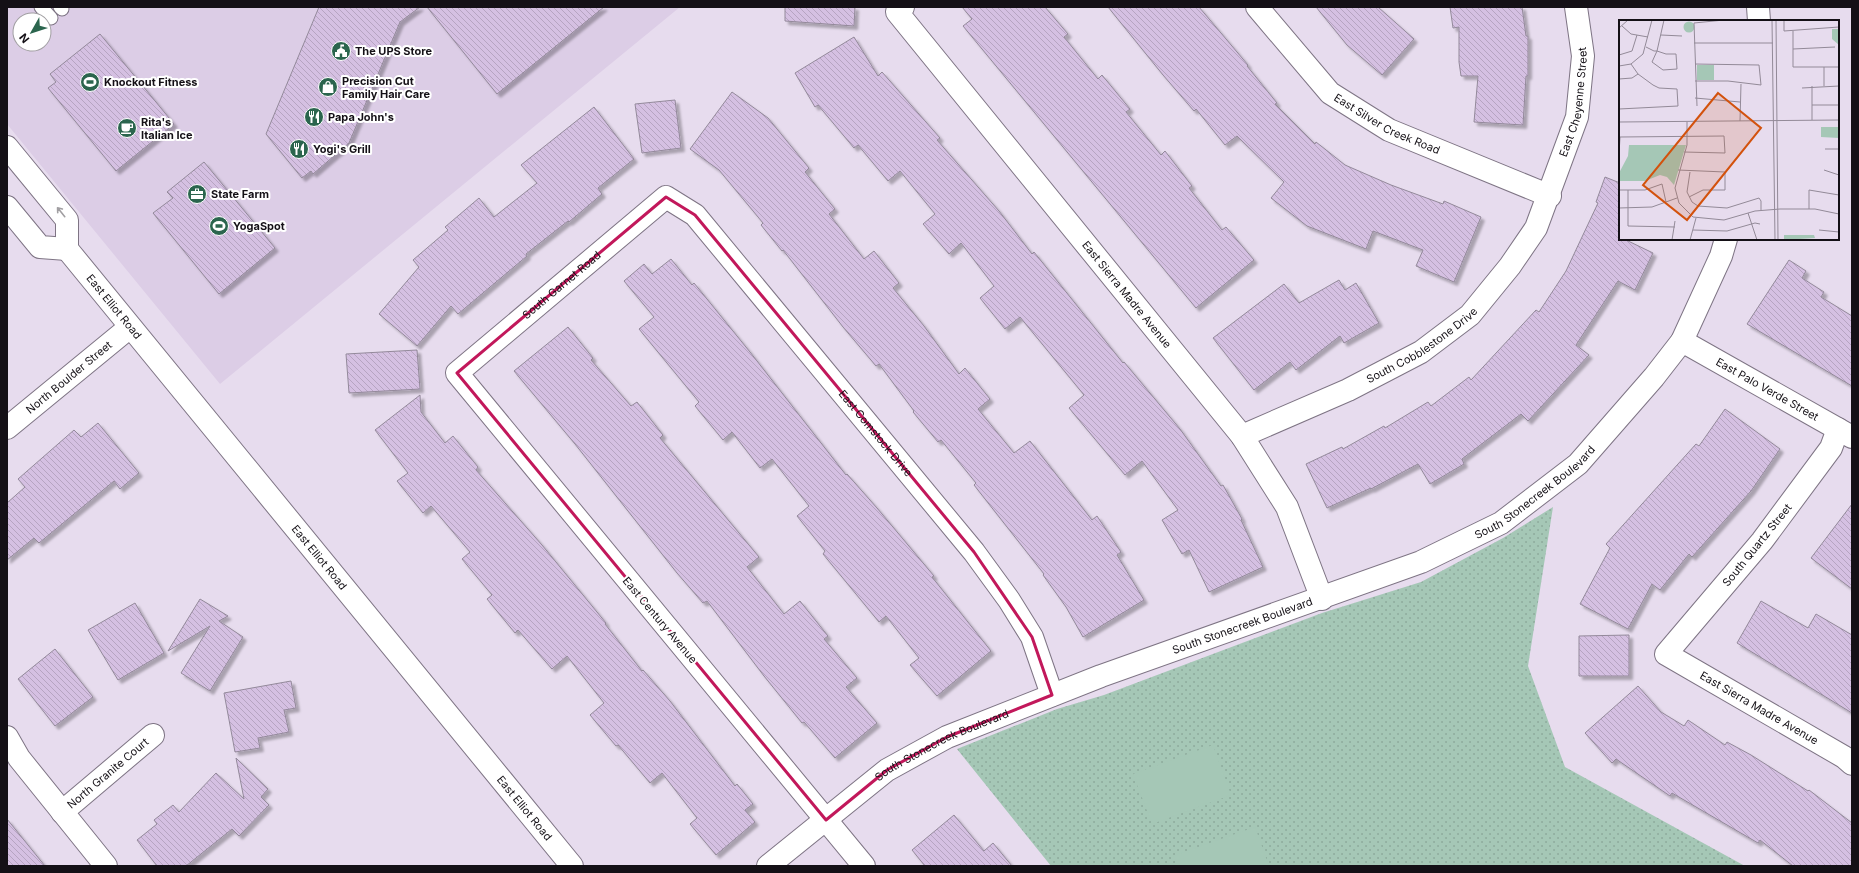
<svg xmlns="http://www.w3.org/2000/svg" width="1859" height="873" viewBox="0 0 1859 873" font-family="Inter,sans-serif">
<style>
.built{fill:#dccde6;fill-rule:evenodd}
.grass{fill:url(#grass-dots)}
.pitch{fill:#a5c7b6}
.building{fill:url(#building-back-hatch);stroke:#93899a;filter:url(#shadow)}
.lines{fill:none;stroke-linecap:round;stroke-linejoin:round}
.service-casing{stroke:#7e7484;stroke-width:15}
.minor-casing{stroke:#7e7484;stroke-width:24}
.secondary-casing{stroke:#7e7484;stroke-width:24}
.service{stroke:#fff;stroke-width:13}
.minor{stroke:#fff;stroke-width:22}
.secondary{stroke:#fff;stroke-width:22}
.oneway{stroke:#a19fa2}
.marked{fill:none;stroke:#c2185b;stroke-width:3;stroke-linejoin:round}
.labels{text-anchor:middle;stroke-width:4;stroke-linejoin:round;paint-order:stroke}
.poi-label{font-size:11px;font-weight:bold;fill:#141016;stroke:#fff;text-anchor:start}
.street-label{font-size:11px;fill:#141016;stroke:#fff}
.inset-road{fill:none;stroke:#938a98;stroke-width:1}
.view{fill:#d3520d;fill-opacity:0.15;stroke:#d3520d;stroke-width:2}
.inset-edge{fill:none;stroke:#141016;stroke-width:2}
</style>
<defs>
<pattern id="grass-dots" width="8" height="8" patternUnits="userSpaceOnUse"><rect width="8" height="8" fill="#a5c7b6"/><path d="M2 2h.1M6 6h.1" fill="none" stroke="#8daa9c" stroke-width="1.8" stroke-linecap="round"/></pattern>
<pattern id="building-back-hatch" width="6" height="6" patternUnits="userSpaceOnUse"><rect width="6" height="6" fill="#d5c0e2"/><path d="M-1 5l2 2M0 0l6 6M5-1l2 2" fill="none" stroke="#b6a4c1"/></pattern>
<filter id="shadow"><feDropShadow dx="3.5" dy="3.5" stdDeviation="1" flood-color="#0004"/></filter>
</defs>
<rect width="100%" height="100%" fill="#e7dcee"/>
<path class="built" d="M7 7H680L220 384 7 124ZM20 20H44V44H20Z"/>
<path class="grass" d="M1553 507 1528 666 1565 767 1745 866H1051L957 749 1057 709 1104 695 1322 613 1421 582 1503 538Z"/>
<path class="pitch" d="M1213 745 1231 795 1152 824 1133 774Z
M1255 827 1269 866H1177L1173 856Z"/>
<path class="building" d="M319 7H420L400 22 349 143 313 174 311 171 302 178 266 134Z
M427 7H604L497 94Z
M785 7H855L854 26 785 21Z
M962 7H1045L1068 34 1064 37 1098 79 1102 75 1130 109 1126 112 1161 155 1165 151 1192 186 1189 188 1222 230 1226 227 1254 260 1196 308 963 26 972 19Z
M1108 7H1199L1248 65 1247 66 1277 103 1275 104 1315 144 1316 142 1345 165 1391 185 1443 204 1444 201 1481 217 1454 282 1416 266 1423 250 1373 231 1366 249 1307 226 1271 198 1284 182 1237 136 1225 145 1196 109 1194 111 1163 75Z
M1316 7H1378L1414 39 1382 75 1347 45Z
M1450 7H1522L1526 36H1528V76H1526L1523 125 1474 122 1478 76H1461L1459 62V27L1453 28Z
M100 34 174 124 116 171 48 88 56 82 50 74Z
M854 37 878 76 882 72 940 138 937 140 999 211 1032 254 1034 252 1123 363 1124 362 1180 429 1221 486 1223 485 1242 519 1241 520 1263 567 1209 592 1189 550 1182 554 1162 520 1178 510 1142 461 1125 475 1069 408 1084 395 1020 317 1005 329 980 298 994 286 961 243 949 254 923 224 935 214 900 171 888 181 858 145 854 148 818 105 815 107 795 73Z
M732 92 768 118 809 168 805 172 835 209 829 214 864 259 874 251 899 283 893 288 924 326 959 374 965 368 990 399 978 409 1014 453 1030 441 1092 520 1097 516 1121 552 1117 555 1144 600 1083 637 1066 607 1043 575 1044 574 974 485 976 483 941 440 938 442 913 412 914 411 879 364 876 366 843 327 783 250 782 251 761 225 763 223 719 170 690 149Z
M675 100 681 148 642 153 635 104Z
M594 107 634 159 598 188 602 194 569 222 568 221 526 254 527 256 458 314 451 306 417 346 379 314 419 267 413 260 448 230 445 227 479 198 494 217 537 183 521 165Z
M204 162 275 248 219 294 153 213 173 198 167 192Z
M1605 177 1620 183V239H1624L1653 253 1635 290 1618 281 1576 345 1589 355 1528 421 1521 414 1462 459 1464 464 1430 484 1418 464 1371 489V488L1327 508 1306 464 1342 447 1343 449 1384 426 1385 428 1428 402 1431 406 1469 377 1471 380 1536 310 1539 312 1566 271 1598 203 1596 202Z
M671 259 692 285 694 283 750 352 846 475 847 474 877 508 934 576 932 577 991 651 937 696 910 665 919 658 886 616 879 622 823 554 825 551 797 516 809 506 772 459 760 468 732 432 723 440 695 406 699 402 639 329 654 317 624 281 644 264 652 274Z
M1789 260 1806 271 1802 278 1824 292 1821 297 1852 316V386L1747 324Z
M1339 280 1345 290 1356 283 1379 323 1344 343 1340 336 1296 370 1290 362 1254 390 1213 338 1284 284 1299 303Z
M568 327 593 358 591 360 631 406 637 402 663 435 660 438 759 557 747 567 784 614 800 601 828 636 824 639 857 678 846 687 877 723 835 758 804 722 802 723 764 676 707 601 703 603 677 573 575 444 514 371Z
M417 350 420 389 349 393 346 354Z
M420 395 421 412 445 443 453 436 478 467 476 470 542 545 606 623 605 624 642 671 643 670 670 701 735 786 737 784 753 804 745 810 755 822 716 855 690 824 697 818 662 773 650 783 618 745 616 746 590 715 604 703 567 656 552 669 518 630 515 633 487 599 492 595 462 559 470 552 431 506 423 513 397 481 408 473 375 430Z
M1725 409 1780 449 1751 491 1692 557 1689 554 1660 590 1652 584 1628 629 1580 604 1610 548 1606 544 1696 444 1699 446Z
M98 423 139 473 120 489 114 481 39 543 34 538 7 560V503L25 487 18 479 74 430 81 437Z
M1852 504V589L1811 558Z
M200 599 228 616 219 621 243 637 210 691 181 673 210 626 168 651Z
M1761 601 1808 628 1816 614 1852 635V713L1737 643Z
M135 603 164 653 118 680 88 630Z
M1629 635V676H1579V636Z
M55 649 93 697 55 726 18 679Z
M291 681 296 708 284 710 289 732 258 738 260 748 235 752 224 693Z
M1638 686 1661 712 1684 726 1688 720 1725 745 1727 742 1751 755 1808 791 1809 790 1852 823V866H1793L1760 840 1758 843 1672 793 1670 796 1616 759 1612 763 1585 733Z
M236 758 268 789 261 797 269 805 239 836 232 829 186 866H157L137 840 157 824 154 820 173 805 179 812 216 773 244 799Z
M954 815 984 851 993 843 1012 866H925L912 850Z
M7 819 45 866H7Z"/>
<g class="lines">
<g class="service-casing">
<path id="service" d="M41 7 51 18
M60 7 62 9"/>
</g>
<g class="minor-casing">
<g id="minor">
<path id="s1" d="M903 7 897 12 1242 436 1287 507 1322 599"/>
<path id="s2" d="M1257 7 1330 93 1389 130 1550 196"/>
<path d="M1758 7 1759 21"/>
<path id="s3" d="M1682 341 1852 437"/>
<path id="s4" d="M7 428 130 327"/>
<path id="s5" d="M1838 429 1831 448 1762 541 1666 654 1844 757 1852 764"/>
<path id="s6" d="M1242 436 1348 390 1421 352 1470 315 1510 266 1536 228 1577 117 1583 56 1576 7"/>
<path d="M7 737 19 758 106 866"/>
<path id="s7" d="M62 812 153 735"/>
<path id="s8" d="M768 866 887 770 947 737 1101 676 1421 562 1501 523 1578 464 1654 377 1682 341 1721 256 1726 239"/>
<path id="s9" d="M864 866 457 373 666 197 695 215 974 552 1009 600 1032 637 1052 695"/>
</g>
</g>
<g class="secondary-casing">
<g id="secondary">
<path id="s10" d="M7 147 67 220V249L572 866"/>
<path d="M7 207 40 247 67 249"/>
</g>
</g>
<use href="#service" class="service"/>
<use href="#minor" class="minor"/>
<use href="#secondary" class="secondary"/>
</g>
<defs><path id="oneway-shaft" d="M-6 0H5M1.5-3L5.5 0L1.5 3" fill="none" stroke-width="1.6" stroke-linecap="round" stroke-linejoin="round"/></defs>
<use class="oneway" href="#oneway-shaft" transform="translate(61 212) rotate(-129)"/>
<path class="marked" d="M666 197 695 215 974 552 1032 637 1052 695 947 737 887 770 826 820 457 373Z"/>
<defs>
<g id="civic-disc" transform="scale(1)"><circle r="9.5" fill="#2b654e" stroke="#fff"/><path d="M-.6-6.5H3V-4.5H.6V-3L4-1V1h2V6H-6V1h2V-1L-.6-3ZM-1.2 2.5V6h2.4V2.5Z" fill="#fff"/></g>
<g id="stadium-disc" transform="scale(1)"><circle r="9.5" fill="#2b654e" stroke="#fff"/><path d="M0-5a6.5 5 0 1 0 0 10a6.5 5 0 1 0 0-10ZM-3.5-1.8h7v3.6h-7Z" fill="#fff"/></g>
<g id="shop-disc" transform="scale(1)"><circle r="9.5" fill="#2b654e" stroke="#fff"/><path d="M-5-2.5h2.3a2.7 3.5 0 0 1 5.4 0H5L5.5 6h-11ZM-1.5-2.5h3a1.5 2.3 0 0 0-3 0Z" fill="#fff"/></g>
<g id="restaurant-disc" transform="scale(1)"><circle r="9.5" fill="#2b654e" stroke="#fff"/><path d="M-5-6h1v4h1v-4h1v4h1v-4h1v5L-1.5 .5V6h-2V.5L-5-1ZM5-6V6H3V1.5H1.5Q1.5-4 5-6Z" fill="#fff"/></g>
<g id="cafe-disc" transform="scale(1)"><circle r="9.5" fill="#2b654e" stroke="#fff"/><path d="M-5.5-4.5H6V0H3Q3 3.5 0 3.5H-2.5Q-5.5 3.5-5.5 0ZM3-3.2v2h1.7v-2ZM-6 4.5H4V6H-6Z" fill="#fff"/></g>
<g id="office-disc" transform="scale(1)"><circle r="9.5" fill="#2b654e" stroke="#fff"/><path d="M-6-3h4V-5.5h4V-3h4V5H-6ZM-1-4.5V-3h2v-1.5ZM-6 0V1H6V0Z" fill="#fff"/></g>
</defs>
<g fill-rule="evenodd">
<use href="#civic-disc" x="341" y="51"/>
<use href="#stadium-disc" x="90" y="82"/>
<use href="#shop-disc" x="328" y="87"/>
<use href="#restaurant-disc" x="314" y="117"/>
<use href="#cafe-disc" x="127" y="128"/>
<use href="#restaurant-disc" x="299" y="149"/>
<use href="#office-disc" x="197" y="194"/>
<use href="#stadium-disc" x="219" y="226"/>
</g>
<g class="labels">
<g class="poi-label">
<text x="355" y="55">The UPS Store</text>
<text x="342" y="85">Precision Cut<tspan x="342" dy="13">Family Hair Care</tspan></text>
<text x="104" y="86">Knockout Fitness</text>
<text x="328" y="121">Papa John's</text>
<text x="141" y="126">Rita's<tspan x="141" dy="13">Italian Ice</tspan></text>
<text x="313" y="153">Yogi's Grill</text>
<text x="211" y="198">State Farm</text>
<text x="233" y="230">YogaSpot</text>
</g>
<g class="street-label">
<text dy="4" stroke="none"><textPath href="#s6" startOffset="501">East Cheyenne Street</textPath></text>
<text dy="4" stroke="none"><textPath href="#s2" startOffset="178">East Silver Creek Road</textPath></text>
<text dy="4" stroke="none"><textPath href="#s9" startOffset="776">South Garnet Road</textPath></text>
<text dy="4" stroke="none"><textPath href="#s1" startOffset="372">East Sierra Madre Avenue</textPath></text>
<text dy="4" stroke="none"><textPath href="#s10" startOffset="198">East Elliot Road</textPath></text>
<text dy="4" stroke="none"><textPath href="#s6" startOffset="202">South Cobblestone Drive</textPath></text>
<text dy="4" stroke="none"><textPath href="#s4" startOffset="80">North Boulder Street</textPath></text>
<text dy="4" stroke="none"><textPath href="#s3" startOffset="98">East Palo Verde Street</textPath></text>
<text dy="4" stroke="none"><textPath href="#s9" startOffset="1230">East Comstock Drive</textPath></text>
<text dy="4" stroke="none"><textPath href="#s8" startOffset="861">South Stonecreek Boulevard</textPath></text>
<text transform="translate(1757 545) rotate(-51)" y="4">South Quartz Street</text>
<text dy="4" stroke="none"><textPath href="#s10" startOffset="522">East Elliot Road</textPath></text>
<text transform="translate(660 620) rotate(50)" y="4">East Century Avenue</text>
<text dy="4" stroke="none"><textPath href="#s8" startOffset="537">South Stonecreek Boulevard</textPath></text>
<text dy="4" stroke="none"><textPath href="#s5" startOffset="392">East Sierra Madre Avenue</textPath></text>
<text dy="4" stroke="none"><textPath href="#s8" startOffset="213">South Stonecreek Boulevard</textPath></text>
<text dy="4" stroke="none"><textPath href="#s7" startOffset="60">North Granite Court</textPath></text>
<text dy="4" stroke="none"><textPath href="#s10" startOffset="846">East Elliot Road</textPath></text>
</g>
</g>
<g transform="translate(1619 20)">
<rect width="220" height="220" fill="#e7dcee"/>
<path d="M64.5 7a5.5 5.5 0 1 1 11 0a5.5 5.5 0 1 1-11 0ZM213 9H220V25L213 19ZM78 45H95V60H78ZM202 107H220V118L202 117ZM10 125H67L55 165 48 157 41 155 26 161H0V153L9 136ZM165 215H195L196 218 165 220Z" fill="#a5c7b6"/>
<path class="inset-road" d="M153 0 156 220M157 0 159 220M165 0V11L220 7M3 6 12 14 29 17M0 8 9 0M174 11V47H220M42 15 63 16M75 23H154M27 27 35 31H38L47 34H57L58 49 44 50 33 42 38 31 45 0M174 29 216 27M0 35 13 31 18 15M76 44 140 45 142 65 109 61H76M0 46 12 44 24 34 33 0M205 47V66M0 59 13 58 19 54M193 66V100M183 68 220 66M76 78 121 82M193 85H220M78 86 75 3 105 0M0 89 59 86 58 69 40 68 34 65 19 54 12 44M121 101 122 64M0 102 220 100M68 102V125L56 168 60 183 74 197 105 200 136 191 161 189H196L220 194M206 129H220M0 134 1 117 105 116 106 133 65 132M59 150 106 152V170H84L70 177M205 150 220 155M71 152 68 172 73 182 79 186 108 188 140 178 142 181V190M0 170H26L43 164 47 182M9 170V206L56 207M0 188 33 187 58 178M190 189V170L220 175M129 193 138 220M74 210 108 211 136 203 141 204M200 210 220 212M53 220 56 201M71 220 77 198"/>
<path class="view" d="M99 73 142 108 68 200 24 165Z"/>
<rect width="220" height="220" class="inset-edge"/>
</g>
<rect width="1859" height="873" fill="none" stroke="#141016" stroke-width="16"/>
<g transform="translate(32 32) rotate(231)"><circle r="19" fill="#ffffff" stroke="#a19fa2"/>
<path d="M0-3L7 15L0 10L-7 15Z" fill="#2b654e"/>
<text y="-6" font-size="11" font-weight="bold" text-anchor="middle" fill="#141016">N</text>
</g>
</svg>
